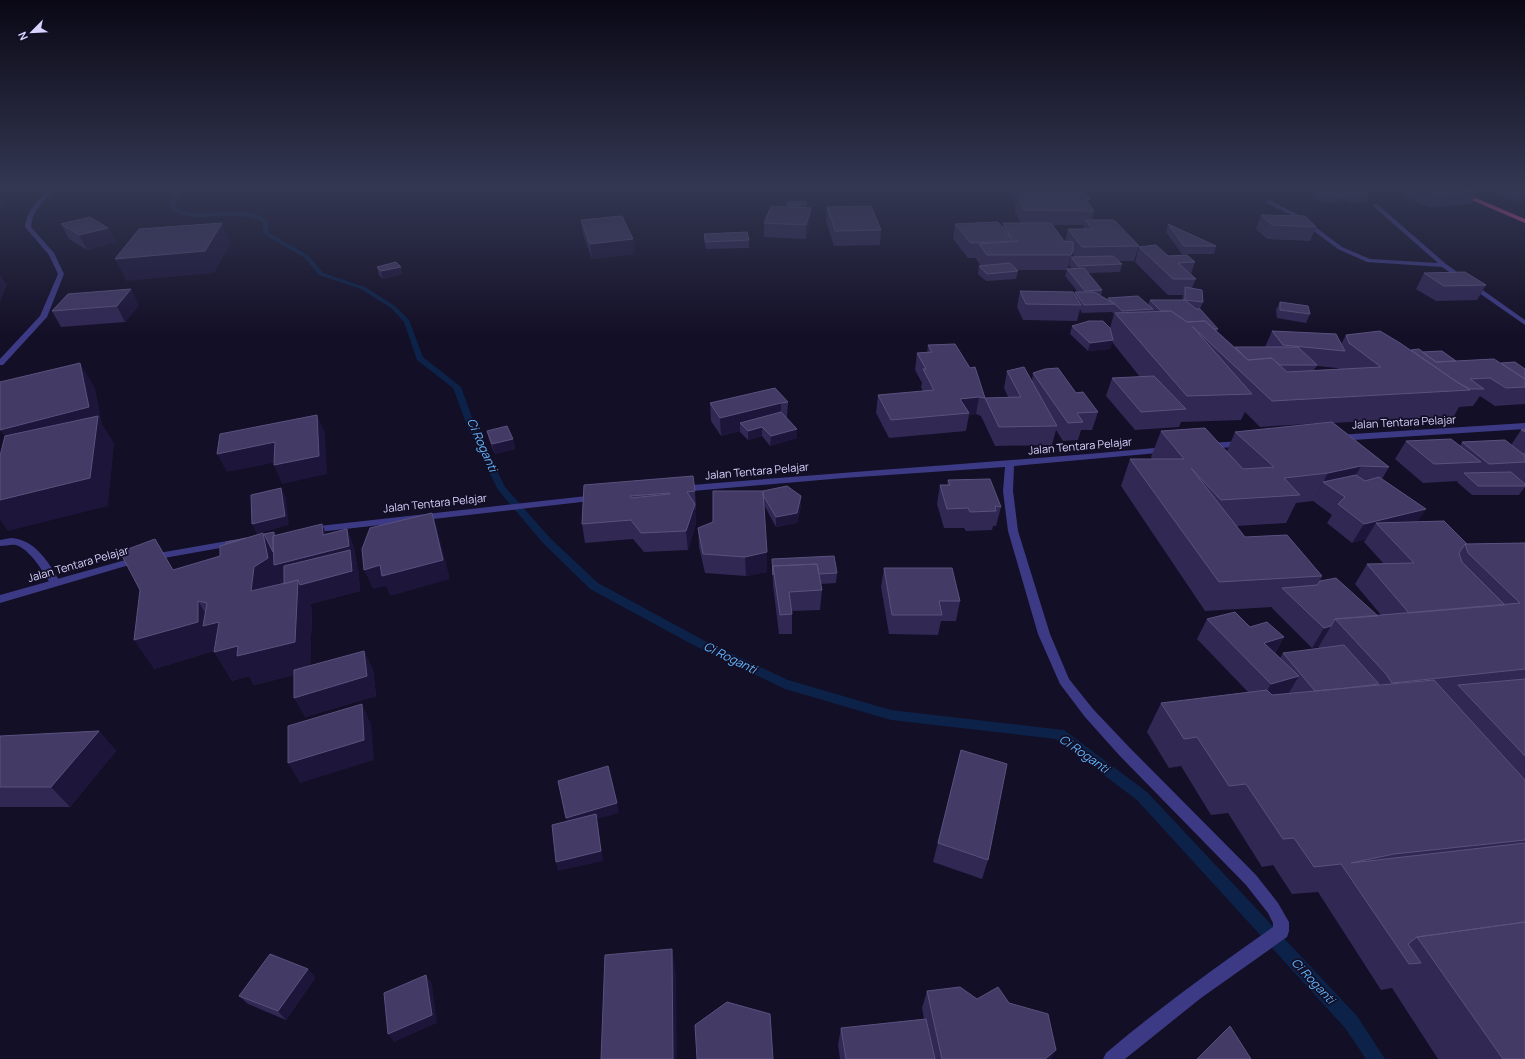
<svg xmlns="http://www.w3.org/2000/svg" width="1525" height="1059" viewBox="0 0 1525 1059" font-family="Manrope,sans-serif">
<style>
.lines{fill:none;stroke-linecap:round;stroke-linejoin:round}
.stream{fill:#0c2248;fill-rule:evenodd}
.lane{fill:#3d3a85;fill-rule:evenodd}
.street{fill:#3d3a85;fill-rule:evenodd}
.highway{fill:#ff4fa3;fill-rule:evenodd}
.wall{fill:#312854;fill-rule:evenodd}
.shaded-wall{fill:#1d163a;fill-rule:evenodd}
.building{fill:#433a66;stroke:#5a527e;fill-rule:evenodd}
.labels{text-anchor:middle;stroke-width:3.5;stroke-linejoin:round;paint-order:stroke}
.street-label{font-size:11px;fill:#d9d4ff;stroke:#130f26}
.water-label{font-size:12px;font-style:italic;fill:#62b6ff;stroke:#130f26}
</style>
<rect width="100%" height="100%" fill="#130f26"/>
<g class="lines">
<path class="stream" d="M158 186C167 186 174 189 180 197L175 203 177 209C182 211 187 213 192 213 217 216 248 204 269 222L268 232 309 256 323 273 365 287 395 306 409 320 423 357 461 387 476 428 505 487 551 539 598 583 705 641 788 680 891 710 1064 730 1147 792 1357 1016 1385 1059H1366L1345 1028 1137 800 1056 739 891 720 785 689 697 647 590 589 543 543 498 490 468 428 453 388 417 360 404 322 391 308 361 289 319 275 305 258 263 234V223C241 210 218 218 195 217 187 216 180 213 173 211L169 203 174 197 171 193Z"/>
<path class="lane" d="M11 538C35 539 50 564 60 582L59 585H51C44 573 30 549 16 545 11 544 5 546 0 546V540Z"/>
<path class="street" d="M53 186H58C46 199 33 208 31 227L54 253 64 274 47 317 3 365H0V359L40 316 58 274 49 255 25 227C27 209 40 198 53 186Z
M1269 200 1299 215 1342 247 1370 259 1438 263 1372 205 1377 204 1446 264 1525 320V325L1442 267 1367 262 1338 249 1295 217 1267 203 1266 202Z
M1525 423V429L1337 441 1333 438 1337 435Z
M1242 441 1246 444 1245 446 1208 449 1204 446 1208 443Z
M1166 447 1170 450 1169 452 1014 466 1013 491 1018 531 1050 634 1069 679 1093 709 1129 747 1256 875 1278 903 1286 917 1289 922V931L1287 937 1201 998 1125 1059H1103L1106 1053C1159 1008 1216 967 1273 927V923L1268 913 1246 885 1119 755 1085 717 1060 684 1038 634 1008 531 1003 491 1005 467 844 478 681 492 676 489 681 486C843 472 1004 462 1166 447Z
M596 495 599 496 601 498 599 500 310 533 305 530 310 527Z
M233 540 237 541 238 543 237 545 136 563 0 603V595L136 557Z"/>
<path class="highway" d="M1439 186H1448L1525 219V223Z"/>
</g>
<path class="wall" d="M961 186H1039L1041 188 1090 199 1089 204 1094 211 1092 220 1139 246 1134 261H1119L1122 264 1120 272 1088 273 1102 290 1101 296 1107 300 1108 298 1148 305 1150 300H1182L1183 295H1168L1135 262 1139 247 1195 262 1191 274 1196 279 1192 288 1203 302 1200 309 1218 329 1217 331 1235 347H1265L1272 331 1341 344 1346 335 1411 350 1422 352 1456 361 1501 363 1525 369V404L1495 406 1480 396 1473 406 1459 407 1454 416 1333 423 1389 467 1382 479 1426 509 1417 522 1467 544 1525 543V1059H1438L1392 988 1381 990 1318 892 1292 894 1273 865 1262 867 1228 813 1211 815 1181 766 1169 768 1147 732 1161 703 1248 692 1197 639 1207 619 1250 627 1284 637 1275 653 1280 658 1283 653 1318 649 1319 646 1312 648 1272 608V607L1205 611 1121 486 1130 459H1152L1151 457 1161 431 1227 451 1235 432 1323 423 1260 427 1245 412 1241 420 1181 422 1179 427 1135 430 1106 396 1112 378 1140 377 1112 342 1110 349 1088 351 1070 334 1072 326 1110 328 1114 314 1112 312 1082 313 1080 309 1077 321 1023 320 1017 307 1020 291 1075 294V292H1078L1065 276 1067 270H1017L1018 271 1016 279 986 281 978 274 979 266H981L976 259 977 258H968L953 239 955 224 1002 227 1003 223H1021L1015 213 1016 205 1014 201 1015 198 1006 191V190L1000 191 994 187 993 189 968 192ZM1052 225H1084L1083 229H1068L1065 241H1064ZM1072 253 1075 257H1071L1069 265 1072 269H1068ZM1317 366 1337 368 1339 369 1314 370ZM1313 501 1332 515 1327 523 1352 543 1366 539 1364 542 1384 564H1367L1355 584 1381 615 1378 616 1320 581 1322 576 1245 537 1237 526 1286 523 1296 503Z
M1334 186H1353L1369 195 1366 202 1349 203 1343 200 1342 203 1323 202 1308 194 1311 188 1333 189Z
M1409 186H1469L1478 191 1471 204 1429 207 1404 197Z
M1477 186H1522L1525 188V201H1514L1490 192 1493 187H1478Z
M787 202 807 204V208L811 222 806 239 764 237V223L787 207Z
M827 207 881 230 880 245 834 246 826 221Z
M1261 215 1316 227 1310 241 1267 239 1256 229Z
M581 220 633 239 634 254 592 259 583 234Z
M61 224 108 228 115 242 87 250 69 239Z
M1168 224 1216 246 1214 254H1182L1166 232Z
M704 234 749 240V248L706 249 704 241Z
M377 267 403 274 383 279 379 275Z
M1424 273 1486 285 1477 300 1436 301 1416 289Z
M68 294 139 305 125 322 61 327 52 311Z
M1280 302 1310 314 1306 323 1277 318 1276 310Z
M928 345 985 398 1008 397 1004 388 1007 371 1032 381 1033 373 1076 393 1098 412 1092 430H1081L1078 440 1063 441 1056 430 1052 445 995 446 981 416 976 414 969 415 966 431 889 438 876 413 878 395 923 391 921 387 922 383 915 370 917 353H927Z
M788 402 787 418 797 429V438L770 446 762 436 748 440 740 432V431L721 436 711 421 710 403Z
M1525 429V487L1519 495H1472L1457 482 1458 481 1423 483 1395 459 1406 441 1460 446 1462 442 1511 445 1521 430Z
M487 431 513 439 515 449 495 454 489 440Z
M948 480 1001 507 996 526H993L992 530 966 531 964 528H944L937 504 940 485H947Z
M584 485 695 491 696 510H695L696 523 688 550 644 552 633 539 585 543 582 524Z
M763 491 801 496V506L797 523 776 527 764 505 767 572 746 576 705 573 699 547 698 528 713 522Z
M347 529 354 548 357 566 358 569 360 591 310 604 312 609 310 666 364 651 373 670 376 696 305 717 294 675 254 685 249 676 232 681 214 651 154 669 173 570 220 556 264 534 274 532 276 536 326 534ZM280 578 283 584H282Z
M772 559 837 573 836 583 820 584 822 590 820 610 792 611V634H779L773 585Z
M884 568 960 601 956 621H941L938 635 889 634 881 587Z
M99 731 116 751 70 807H0V736Z
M961 750 988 860 982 879 933 862Z
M308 969 315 978 286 1020 248 1004 239 996Z
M927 991 1009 1003 1051 1059H840L838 1045 841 1028 924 1019 922 1008Z"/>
<path class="shaded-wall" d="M0 186H45L33 195 0 197Z
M969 186H994L993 189 968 192Z
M1000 186H1007L1006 190 1000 191Z
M3 199 7 205 0 209V200Z
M811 208V222L806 239V225Z
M222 223 231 244 214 273 126 281 115 259Z
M108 228 115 242 87 250 79 235Z
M633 239 634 254 592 259 590 244Z
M1073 250 1069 265 1067 270 1071 255Z
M401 267 403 274 383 279 381 271Z
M0 274 7 285 0 302Z
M131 289 139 305 125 322 117 306Z
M1113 340 1110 349 1088 351 1090 343Z
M80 363 95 388 102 424 114 443 108 506 8 531 0 520V500L18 457 0 430Z
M979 397 976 414 969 415V413L960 399Z
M781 403V421L740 423V431L721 436 720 418Z
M317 415 325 433 327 474 282 484 274 465Z
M762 427V436L748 440V431Z
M797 429V438L770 446 771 436Z
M513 439 515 449 495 454 492 444Z
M275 442 283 461 227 472 217 454Z
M1361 466 1346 493 1323 482 1313 501 1328 473Z
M281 488 286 497 289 525 257 534 252 524Z
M801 496V506L797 523 776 527V517Z
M695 504 696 523 688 550 686 531Z
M1426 509 1413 528 1376 523 1366 539 1352 543 1364 524Z
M432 513 438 532 450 579 390 596 386 586 373 589 364 570Z
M322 524 330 543 331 551 349 546 347 529 354 548 357 566 358 569 360 591 310 604 312 609 310 671 254 685 249 676 232 681 214 652 218 651 215 646V651L154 669 134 640 198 622V601L212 624 219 622 234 647 238 646 243 655 295 642 297 608 294 609 284 589 298 585V581L284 585 280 578 282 587 269 595 267 620 251 591 254 567 229 573 223 563 267 553 263 533 273 552 274 532 279 542 277 561 278 564 330 551 323 535ZM351 567 352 571 300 585 299 581Z
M767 552V572L746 576 745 557Z
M1331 626 1319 646 1312 648 1324 628Z
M1284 637 1272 657 1264 643Z
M364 651 373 670 376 696 305 717 294 698Z
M1299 676 1287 696 1259 704 1271 684Z
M362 704 371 724 374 760 300 783 288 763Z
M99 731 116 751 70 807 51 787Z
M617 803 619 813 597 819 603 861 558 871 556 862 569 828 566 818Z
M672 949 676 975 677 1059H673Z
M308 969 315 978 286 1020 278 1011Z
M426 975 432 984 437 1023 394 1042 388 1034Z
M1056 1050 1051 1059H1045Z"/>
<path class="building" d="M1010 186H1039L1041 188H1017L1016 192Z
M1320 186H1328L1345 196 1326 195 1311 188Z
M1335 186H1353L1369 195 1352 196Z
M1417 186H1469L1478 191 1436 194Z
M1497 186H1522L1525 188V194L1518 195Z
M1017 188H1081L1090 199H1085L1094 211 1024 210 1018 199H1024Z
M805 201 807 204 789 206 787 202Z
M771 206 811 208 806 225 764 223Z
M871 206 881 230 835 231 827 207Z
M1261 215 1305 216 1316 227 1272 225Z
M622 216 633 239 590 244 581 220Z
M90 217 108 228 79 235 61 224Z
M1085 220H1114L1139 246 1082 247 1068 229H1093Z
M998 222 1012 239 1003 223H1051L1064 241 1073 242V250L1071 255H987L979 244 1018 241 971 243 955 224Z
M222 223 205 251 115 259 139 229Z
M1168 224 1216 246H1184Z
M747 232 749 240 706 242 704 234Z
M1156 245 1168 256 1187 255 1195 262 1178 263 1196 279H1173L1139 247Z
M1113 256 1122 264 1078 266 1071 257Z
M396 262 401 267 381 271 377 267Z
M1010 263 1018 271 987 274 979 266Z
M1084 268 1102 290 1085 291 1067 269Z
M1465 272 1486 285 1444 286 1424 273Z
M1185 287 1202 290 1203 302 1185 300Z
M131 289 117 306 52 311 68 294Z
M1020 291 1073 292 1081 305 1026 304Z
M1075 292H1094L1115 304 1084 305Z
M1138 296 1153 309 1122 311 1108 298Z
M1150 300H1185L1196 309H1200L1218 329H1215L1205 321 1187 322 1171 311H1161Z
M1280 302 1308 306 1310 314 1280 310Z
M1171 311 1187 322 1205 321 1248 360 1272 358 1287 372 1381 367 1349 343 1346 335 1380 331 1400 343 1457 382 1470 390 1272 401 1192 326 1252 394 1187 396 1115 313Z
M1089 321H1103L1110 328 1113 340 1090 343 1072 326Z
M1272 331 1336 334 1345 351 1283 345Z
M955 344 970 368 975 367 985 398 1021 397 1007 371 1024 367 1057 426 999 427 985 398 979 397 960 399 969 413 891 420 878 395 934 390 923 369H926L917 353 932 352 928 345Z
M1235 347H1298L1317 365H1279L1272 358 1248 360Z
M1419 349 1436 362 1494 359 1525 379V387L1506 388 1490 378 1470 379 1484 389H1470L1457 382 1411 350Z
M1442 351 1456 361 1436 362 1422 352Z
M1515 362 1525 369V379L1501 363Z
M80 363 89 407 0 430V382Z
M1058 368 1076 393 1083 392 1098 412 1077 413 1083 422 1068 423 1033 373 1045 369Z
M1154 376 1186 409 1141 412 1112 378Z
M775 388 788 402 781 403 720 418 710 403Z
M781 412 797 429 771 436 762 427 748 431 740 423Z
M317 415 319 456 274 465 275 442 217 454 220 434Z
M98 416 90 478 0 500V456L5 436Z
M1332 422 1389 467 1361 466 1328 473 1284 478 1300 495 1221 500 1191 468 1245 537 1287 535 1322 576 1219 582 1130 459H1184L1161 431 1205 428 1243 469 1274 467 1235 432Z
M507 426 513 439 492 444 487 431Z
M1525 429V432L1521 430Z
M1451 439 1481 462 1434 464 1406 441Z
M1505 440 1523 454H1525V462L1489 464 1462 442Z
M1511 472 1525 484V486H1478L1464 473Z
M1356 475 1365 481 1379 477 1426 509 1364 524 1338 504 1345 497 1323 482Z
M693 476 695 491 687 492 695 504 686 531 641 533 631 520 582 524 584 485ZM670 493V494L631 498 630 496Z
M990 479 1001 507 995 506 996 511 970 512 968 508 947 509 940 485H950L948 480Z
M787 486 801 496 797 513 776 517 763 495V491Z
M281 488 285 516 252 524 251 495Z
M713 491H763L767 552 745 557 703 554 698 528 713 522Z
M432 513 443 560 382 576 380 565 364 570 362 549 370 528Z
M1444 521 1467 544H1465L1459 553 1462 562 1505 605 1409 613 1367 564 1414 563 1376 523Z
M322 524 323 535 347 529 349 546 274 565 273 536Z
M274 532V536H273V552L264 534Z
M263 533 268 558 254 567 251 591 298 580 295 642 237 656 238 646 214 652 219 622 203 626 207 603 198 601V622L134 640 140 590 120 552 155 539 173 570 220 556V546Z
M246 538 226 544V542Z
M1525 543V669L1392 683 1386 674 1335 619 1520 603 1468 553 1465 544Z
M350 550 352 571 300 585 298 580 284 584V566Z
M834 556 837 573 819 574 817 564 773 566V575L772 559Z
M817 564 822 590 789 592 792 614 780 615 773 566Z
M884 568H952L960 601H939L942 615H892Z
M1336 578 1378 616 1335 619 1331 626 1324 628 1282 588 1317 585 1320 581Z
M1235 612 1250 627 1267 622 1284 637 1264 643 1299 676 1271 684 1207 619Z
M1344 645 1379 684 1346 688 1315 691 1283 653Z
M364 651 367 676 294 698V670Z
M1525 679V756L1458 685Z
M1434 680 1525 780V840L1394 854 1351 863 1525 843V922L1417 937 1408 944 1421 963 1409 964 1341 864 1314 867 1294 838 1283 839 1246 784 1229 786 1197 737 1184 739 1161 703 1267 690 1272 695Z
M362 704 364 740 288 763V726Z
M99 731 51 787H0V736Z
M961 750 1007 764 988 860 938 843Z
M608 766 617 803 566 818 558 781Z
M596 814 601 851 556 862 552 825Z
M1525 922V1059H1503L1417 937Z
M672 949 673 1059H601L605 955Z
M270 954 308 969 278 1011 239 996Z
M426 975 432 1015 388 1034 384 993Z
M960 987 977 999 998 987 1009 1003 1048 1014 1056 1050 1045 1059H942L927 991Z
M727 1002 770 1014 773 1059H697L695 1025Z
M926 1019 935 1059H846L841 1028Z
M1230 1026 1251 1059H1197Z"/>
<linearGradient id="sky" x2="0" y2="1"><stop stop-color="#0a0815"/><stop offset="0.56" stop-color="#333752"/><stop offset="1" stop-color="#333752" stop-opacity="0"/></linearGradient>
<rect width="1525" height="335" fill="url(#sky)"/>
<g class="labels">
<g class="street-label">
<text transform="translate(1404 422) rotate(-3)" y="4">Jalan Tentara Pelajar</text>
<text transform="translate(1080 446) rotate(-5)" y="4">Jalan Tentara Pelajar</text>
<text transform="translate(757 471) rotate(-5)" y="4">Jalan Tentara Pelajar</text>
<text transform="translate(435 503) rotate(-6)" y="4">Jalan Tentara Pelajar</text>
<text transform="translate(78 564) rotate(-16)" y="4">Jalan Tentara Pelajar</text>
</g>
<g class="water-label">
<text transform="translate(482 445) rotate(66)" y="4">Ci Roganti</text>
<text transform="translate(730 658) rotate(26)" y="4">Ci Roganti</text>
<text transform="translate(1084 754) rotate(35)" y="4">Ci Roganti</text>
<text transform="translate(1313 981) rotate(47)" y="4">Ci Roganti</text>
</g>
</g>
<g transform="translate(32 32) rotate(246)" stroke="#130f26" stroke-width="3" paint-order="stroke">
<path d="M0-3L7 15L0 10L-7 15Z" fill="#d9d4ff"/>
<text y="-6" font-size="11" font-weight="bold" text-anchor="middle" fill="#d9d4ff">N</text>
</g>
</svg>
